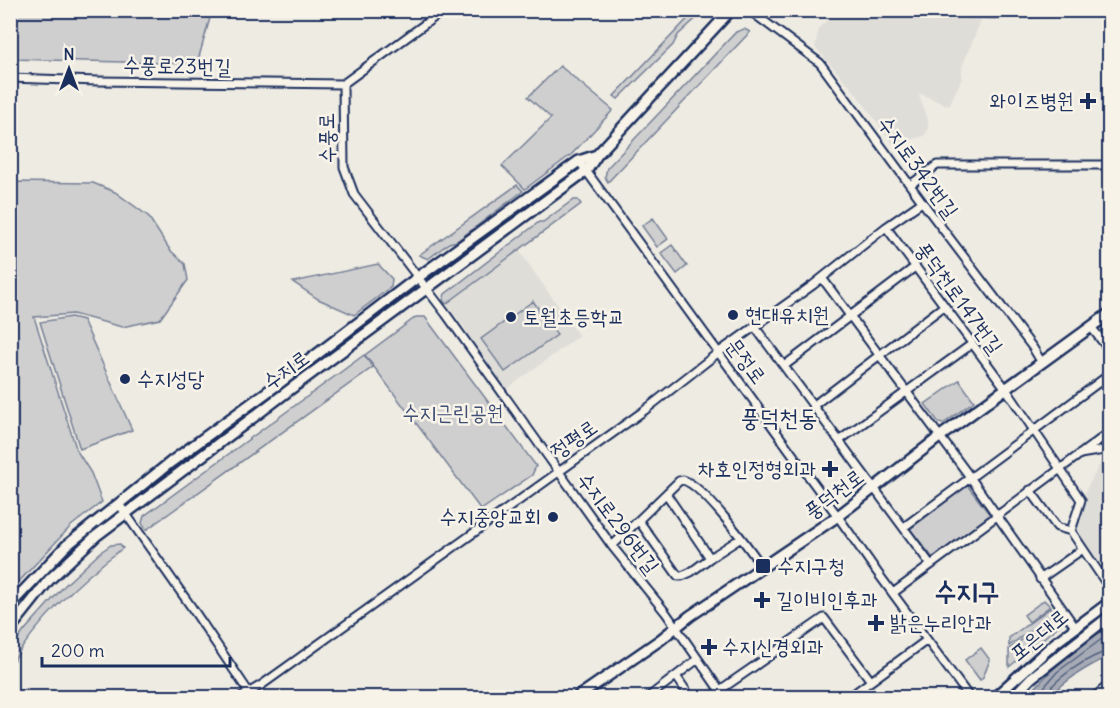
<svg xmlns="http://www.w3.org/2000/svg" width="1120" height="708" viewBox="0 0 1120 708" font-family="Delius,'Poor Story',sans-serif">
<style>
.built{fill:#deddd8}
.green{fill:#cfcfcf;stroke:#757f96;stroke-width:1.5}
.water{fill:#a6abb5;stroke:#6e7992;stroke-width:1.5}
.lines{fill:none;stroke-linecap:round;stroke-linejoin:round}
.shore{stroke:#536181;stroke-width:1.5}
.minor-casing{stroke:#1b2f5e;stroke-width:11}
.major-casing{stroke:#1b2f5e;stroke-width:14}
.minor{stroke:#f7f3e8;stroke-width:7}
.major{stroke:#f7f3e8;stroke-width:9}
.poi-dot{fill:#1b2f5e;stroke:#f7f3e8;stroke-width:2}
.labels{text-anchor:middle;stroke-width:5;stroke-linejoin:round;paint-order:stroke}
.street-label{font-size:21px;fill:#1b2f5e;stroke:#f7f3e8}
.poi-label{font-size:21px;fill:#1b2f5e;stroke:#f7f3e8;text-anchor:start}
.park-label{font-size:21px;fill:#3f4f75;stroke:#f7f3e8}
.quarter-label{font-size:24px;fill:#1b2f5e;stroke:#f7f3e8}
.district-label{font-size:27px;font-weight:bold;fill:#1b2f5e;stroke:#f7f3e8}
</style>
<rect width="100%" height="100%" fill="#eeebe2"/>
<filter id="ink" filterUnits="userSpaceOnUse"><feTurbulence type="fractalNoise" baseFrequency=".0167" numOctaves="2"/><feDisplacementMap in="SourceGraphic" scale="12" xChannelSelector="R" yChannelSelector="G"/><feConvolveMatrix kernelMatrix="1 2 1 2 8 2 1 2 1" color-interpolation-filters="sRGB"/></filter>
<g filter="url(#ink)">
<path class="built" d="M837 11H936L939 15 981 20 962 67V78L949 106 918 93 928 120V130L924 136 893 144 855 92 815 47 819 28Z
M518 249 579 336 504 391 471 344 466 330 446 304Z
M1109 451V566L1094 560 1074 534 1085 505 1086 497 1084 494 1105 454Z"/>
<path class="green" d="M11 10H212V11L197 64 11 59Z
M695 11H704L678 35 673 45 618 99 614 96Z
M937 11H1085L1081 14C1033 18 987 21 939 15Z
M744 29 750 32 608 182 605 177 607 168 736 32Z
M560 66 613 110 572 154 525 189 502 166 551 118 528 97Z
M11 182 93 183 115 192 148 216 170 250 185 264 188 280 160 319 122 327 73 314 34 317 77 451 91 473 102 502 71 526 11 590Z
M517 185 523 191 457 241 449 243 428 259 419 255Z
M573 200H578L581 204 446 304 443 300 445 294 539 222H543Z
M653 218 668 239 657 247 642 226Z
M672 245 687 266 677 274 661 253Z
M378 264 392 279 391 287 354 315 318 299 293 282Z
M533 301 557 335 505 372 481 339Z
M71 317 83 320 132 430 80 449 40 322Z
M416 317H425L536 466 532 475 481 510 365 355Z
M364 355 373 367 146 530 142 523 144 516Z
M959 380 974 401 943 424 939 423 925 404Z
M967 485 990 515 933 558 910 529Z
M120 544 123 548C80 580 40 618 11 664V649L24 631 65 585 102 551 111 545Z
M1044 600 1050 606 1029 622 1024 615Z
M1050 608 1056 612 1009 646V638Z
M1058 614 1061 619V624L1009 667V649Z
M981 648 990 660 983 677 980 680 965 660Z"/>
<path class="water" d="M1109 626V656C1087 667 1066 679 1050 697H1028C1050 667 1079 647 1109 626Z"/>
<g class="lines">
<path class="shore" d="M1035 698 1057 672 1110 633
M1046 698C1048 681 1094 653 1110 651"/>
<g class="minor-casing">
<path id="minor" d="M749 10 820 63 929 211 1033 348 1042 363
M10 78 98 81 343 84
M343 84 344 167 354 194 446 314 612 546 666 613 725 698
M343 84 444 10
M579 161 839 518 877 572 970 698
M910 185 937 165H1110
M886 227 1006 389 1081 500 1071 531 1110 589
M822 278 970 477 1075 627
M755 327 931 565
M1091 327 1110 351
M784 366 915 267
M814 405 944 306
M840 440 972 344
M1080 454 1110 449
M1030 490 1057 527 1071 531
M667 495 710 558
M119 504 190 605 248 691
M639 521 678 576H682L691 572 710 558 741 538
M904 527 1110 374
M612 546 679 481 683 480C703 485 750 549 762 567
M1040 579 1083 549
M893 593 1110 432
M676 676 691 698
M720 690 824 618 871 681
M240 698 263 684 645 410 719 352 813 285 886 227 922 202
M647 698 698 659
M848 698 927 640
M1093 698 1110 684"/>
</g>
<g class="major-casing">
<path id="major" d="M10 605 66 546 171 462 278 384 417 278 579 161 597 155
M10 629 49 580 96 536 296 385 587 170 597 155 731 10
M576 698 660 640 690 616 838 516 942 435 1110 313
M994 698 1055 643 1110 602
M1012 698 1031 678 1110 616"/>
</g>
<use href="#minor" class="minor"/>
<use href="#major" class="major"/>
</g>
</g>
<g class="poi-dot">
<path d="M1085 92h6v6h6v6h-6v6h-6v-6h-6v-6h6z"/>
<circle cx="733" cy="315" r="6"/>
<circle cx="511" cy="317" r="6"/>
<circle cx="125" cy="379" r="6"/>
<path d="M827 460h6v6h6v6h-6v6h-6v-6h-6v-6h6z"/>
<circle cx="553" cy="517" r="6"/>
<rect x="755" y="558" width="16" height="16" rx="3"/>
<path d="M759 591h6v6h6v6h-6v6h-6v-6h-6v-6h6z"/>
<path d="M873 614h6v6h6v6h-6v6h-6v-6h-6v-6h6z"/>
<path d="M706 638h6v6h6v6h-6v6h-6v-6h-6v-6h6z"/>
</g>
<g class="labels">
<g class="street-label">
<text transform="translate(177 66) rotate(1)" y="7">수풍로23번길</text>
<text transform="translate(327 138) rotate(-91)" y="7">수풍로</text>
<text transform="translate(918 167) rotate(54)" y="7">수지로342번길</text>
<text transform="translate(959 298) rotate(54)" y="7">풍덕천로147번길</text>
<text transform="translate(746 361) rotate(53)" y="7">문정로</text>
<text transform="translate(286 370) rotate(-36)" y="7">수지로</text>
<text transform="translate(574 439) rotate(-35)" y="7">정평로</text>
<text transform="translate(834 494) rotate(-37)" y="7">풍덕천로</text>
<text transform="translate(618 523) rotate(53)" y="7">수지로296번길</text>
<text transform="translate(1039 635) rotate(-40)" y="7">포은대로</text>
</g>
<g class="poi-label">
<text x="1074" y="108" text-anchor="end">와이즈병원</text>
<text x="745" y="322">현대유치원</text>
<text x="523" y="324">토월초등학교</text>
<text x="137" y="386">수지성당</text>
<text x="816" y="476" text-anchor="end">차호인정형외과</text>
<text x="541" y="524" text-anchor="end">수지중앙교회</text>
<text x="777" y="573">수지구청</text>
<text x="776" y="607">길이비인후과</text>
<text x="890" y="630">밝은누리안과</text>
<text x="722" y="654">수지신경외과</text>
</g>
<g class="park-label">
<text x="453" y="420">수지근린공원</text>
</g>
<g class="quarter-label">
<text x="779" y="426">풍덕천동</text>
</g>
<g class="district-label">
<text x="967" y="601">수지구</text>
</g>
</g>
<rect width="1120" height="708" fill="none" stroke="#f7f3e8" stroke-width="36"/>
<rect x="18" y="18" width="1084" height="672" fill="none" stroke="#1b2f5e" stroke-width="2" filter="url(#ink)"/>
<g transform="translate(69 69)" stroke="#f7f3e8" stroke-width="4.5" paint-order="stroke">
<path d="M0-4.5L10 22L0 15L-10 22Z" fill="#1b2f5e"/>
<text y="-9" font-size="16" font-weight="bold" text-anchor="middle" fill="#1b2f5e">N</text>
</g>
<path d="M42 657v9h188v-9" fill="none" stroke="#1b2f5e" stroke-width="3"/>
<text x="51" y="657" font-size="18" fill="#1b2f5e" stroke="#f7f3e8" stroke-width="4.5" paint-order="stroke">200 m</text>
</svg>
